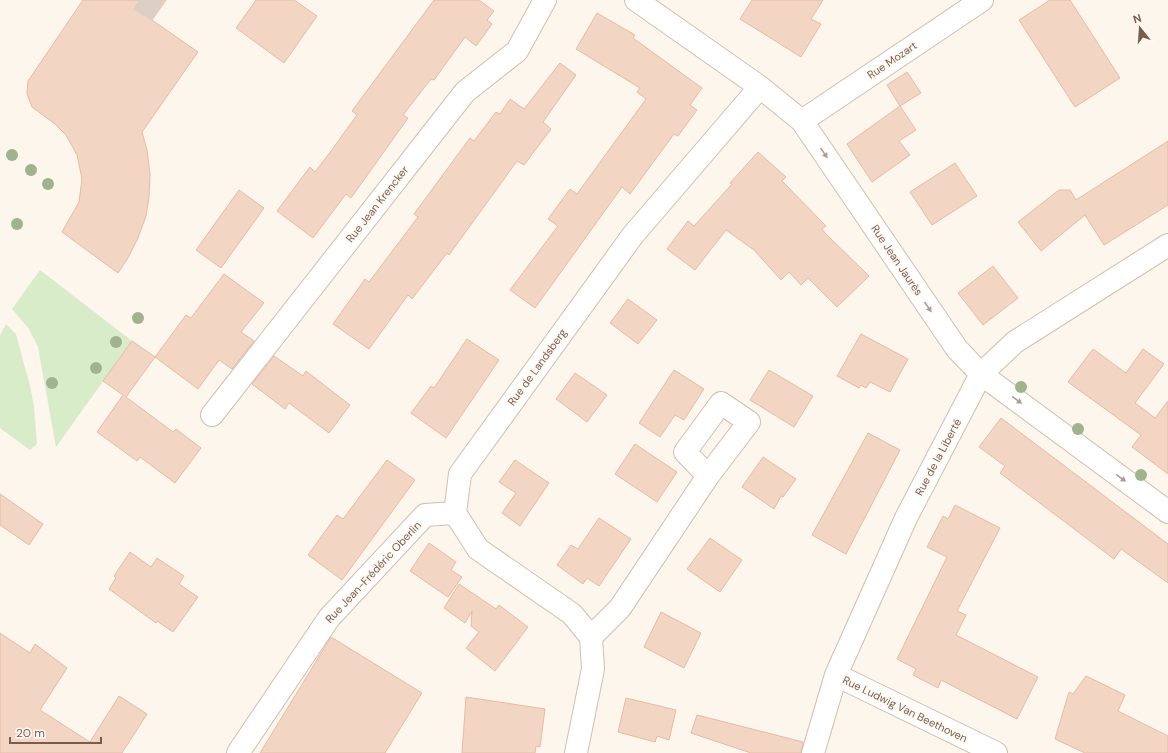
<svg xmlns="http://www.w3.org/2000/svg" width="1168" height="753" viewBox="0 0 1168 753" font-family="'DM Sans',sans-serif">
<style>
.green{fill:#d8ecc9}
.building{fill:#f3d5c3;stroke:#e6bba3}
.lines{fill:none;stroke-linecap:round;stroke-linejoin:round}
.minor-tunnel{stroke:#dcd0c4;stroke-width:22;stroke-dasharray:22 11;stroke-linecap:butt}
.minor-casing{stroke:#d1beb0;stroke-width:24}
.minor{stroke:#fff;stroke-width:22}
.tree{fill:#a0b28e}
.oneway{fill:#af9d94}
.labels{text-anchor:middle;stroke-width:4;stroke-linejoin:round;paint-order:stroke}
.street-label{font-size:11px;fill:#7a5c4d;stroke:#fffaf3}
</style>
<rect width="100%" height="100%" fill="#fdf6ec"/>
<path class="green" d="M40 270 132 341 56 447 38 347 29 329 12 309Z
M6 324 16 334 30 386 34 406 37 444 30 450 0 428V335Z"/>
<path class="building" d="M83 0H166L152 20 198 52 142 132 147 150 150 174 149 197 146 216 138 238 128 258 118 273 62 232 79 202 82 179 77 155 66 135 55 124 32 107 27 94 28 81Z
M256 0H294L317 16 284 63 236 28Z
M434 0H479L494 11 487 20 492 24 476 46 465 37 434 80 431 79 403 115 408 118 351 198 346 194 313 238 277 211 310 167 315 172 331 151 357 115 352 111Z
M752 0H823L811 19 821 24 801 57 740 19Z
M1050 0H1070L1120 78 1075 107 1019 20Z
M597 13 635 35 633 38 702 88 690 105 697 110 678 136 674 134 630 194 622 187 535 308 510 290 558 226 548 219 570 189 577 194 646 99 637 92 640 88 576 49Z
M560 63 576 75 543 122 551 129 524 165 517 161 449 255 447 253 412 299 408 295 369 349 333 324 365 279 369 282 418 217 414 214 470 138 474 141 496 112 500 114 510 99 524 109Z
M907 72 921 93 900 106 887 85Z
M900 106 916 130 899 141 910 155 872 182 847 144Z
M1168 141V205L1104 245 1085 215 1041 251 1018 222 1059 190H1070L1076 200Z
M758 152 786 177 782 181 826 226 822 229 825 233 869 276 837 307 808 278 801 285 789 272 781 280 754 250 726 230 695 270 667 249 688 221 694 226 732 184 730 183Z
M955 163 977 196 932 225 910 192Z
M239 190 264 208 221 268 196 250Z
M993 266 1018 298 983 325 958 293Z
M224 274 264 303 241 332 254 341 232 369 219 360 198 389 155 357 186 315 191 318Z
M628 299 657 320 638 344 610 323Z
M861 334 908 359 890 392 870 382 866 388 861 385 859 388 837 376Z
M467 339 499 360 446 438 411 413 431 386 434 388Z
M132 341 155 357 126 397 173 432 176 429 201 448 175 483 140 457 137 461 97 432 123 395 103 381Z
M1093 349 1126 373 1143 349 1164 364 1135 403 1155 418 1168 401V474L1132 447 1141 435 1068 382Z
M274 356 303 376 306 371 350 405 329 433 289 403 285 409 252 384Z
M674 370 704 389 684 420 675 415 660 437 639 423Z
M769 370 813 396 794 427 750 400Z
M575 373 607 395 587 422 556 399Z
M1001 418 1168 544V583L1121 549 1114 559 1000 473 1005 466 979 447Z
M868 433 900 450 846 554 812 535Z
M635 444 677 472 657 502 615 474Z
M763 457 796 479 783 497 781 496 774 509 742 487Z
M387 460 415 480 342 580 308 555 337 515 343 519Z
M515 460 549 483 520 526 502 513 516 493 499 482Z
M0 494 43 524 29 545 0 525Z
M955 505 1000 528 957 611 966 615 956 635 1038 677 1017 719 941 680 938 688 913 675 916 669 897 659 947 557 927 547 943 516 948 519Z
M599 518 631 539 599 586 587 578 583 584 557 565 571 545 578 549Z
M710 538 742 560 720 592 687 569Z
M429 543 456 562 451 570 462 577 448 597 410 571Z
M130 552 151 567 157 558 184 576 179 584 198 597 173 632 157 621 156 623 109 589 116 578 114 576Z
M459 584 496 609 499 605 528 627 495 671 466 648 479 632 471 626 472 611 465 623 444 608Z
M661 612 701 633 684 668 644 647Z
M0 633 30 653 35 644 67 668 40 710 90 742 119 696 147 714 122 753H0Z
M331 637 422 693 385 753H260Z
M1086 676 1125 695 1118 711 1168 736V753H1085L1055 739 1069 692 1073 694Z
M466 697 545 709 540 747 536 746 535 753H462Z
M626 698 676 710 669 740 657 736 655 742 618 732Z
M697 715 803 742 801 753H751L691 733Z"/>
<g class="lines">
<path class="minor-tunnel" d="M139 0 158 12"/>
<g class="minor-casing">
<path id="minor" d="M636 0 760 87 802 121 957 349 981 374 1168 512
M802 121 982 0
M721 403 749 422 708 476 685 452Z
M212 415 465 92 517 51 545 0
M591 637 620 608 708 476
M836 675 996 753
M238 753 329 618 425 515 455 513
M576 753 593 669 591 637 572 614 478 549 455 513 460 474 633 235 760 87
M813 753 836 675 906 518 981 374 1015 342 1168 245"/>
</g>
<use href="#minor" class="minor"/>
</g>
<g class="tree">
<circle cx="12" cy="155" r="6"/>
<circle cx="31" cy="170" r="6"/>
<circle cx="48" cy="184" r="6"/>
<circle cx="17" cy="224" r="6"/>
<circle cx="138" cy="318" r="6"/>
<circle cx="116" cy="342" r="6"/>
<circle cx="96" cy="368" r="6"/>
<circle cx="52" cy="383" r="6"/>
<circle cx="1021" cy="387" r="6"/>
<circle cx="1078" cy="429" r="6"/>
<circle cx="1141" cy="475" r="6"/>
</g>
<defs><path id="oneway-solid" d="M-6-.8H1V-3.2L6.5 0L1 3.2V.8H-6Z"/></defs>
<g class="oneway">
<use href="#oneway-solid" transform="translate(824 153) rotate(56)"/>
<use href="#oneway-solid" transform="translate(928 307) rotate(56)"/>
<use href="#oneway-solid" transform="translate(1017 400) rotate(36)"/>
<use href="#oneway-solid" transform="translate(1121 478) rotate(36)"/>
</g>
<g class="labels">
<g class="street-label">
<text transform="translate(892 60) rotate(-34)" y="4">Rue Mozart</text>
<text transform="translate(377 204) rotate(-52)" y="4">Rue Jean Krencker</text>
<text transform="translate(897 260) rotate(56)" y="4">Rue Jean Jaurès</text>
<text transform="translate(537 367) rotate(-54)" y="4">Rue de Landsberg</text>
<text transform="translate(938 457) rotate(-62)" y="4">Rue de la Liberté</text>
<text transform="translate(373 572) rotate(-47)" y="4">Rue Jean-Frédéric Oberlin</text>
<text transform="translate(905 709) rotate(26)" y="4">Rue Ludwig Van Beethoven</text>
</g>
</g>
<g transform="translate(1140 28) rotate(343)" stroke="#fffaf3" stroke-width="3" paint-order="stroke">
<path d="M0-3L7 15L0 10L-7 15Z" fill="#7a5c4d"/>
<text y="-6" font-size="11" font-weight="bold" text-anchor="middle" fill="#7a5c4d">N</text>
</g>
<path d="M10 737v6h91v-6" fill="none" stroke="#7a5c4d" stroke-width="2"/>
<text x="16" y="737" font-size="12" fill="#7a5c4d" stroke="#fffaf3" stroke-width="3" paint-order="stroke">20 m</text>
</svg>
